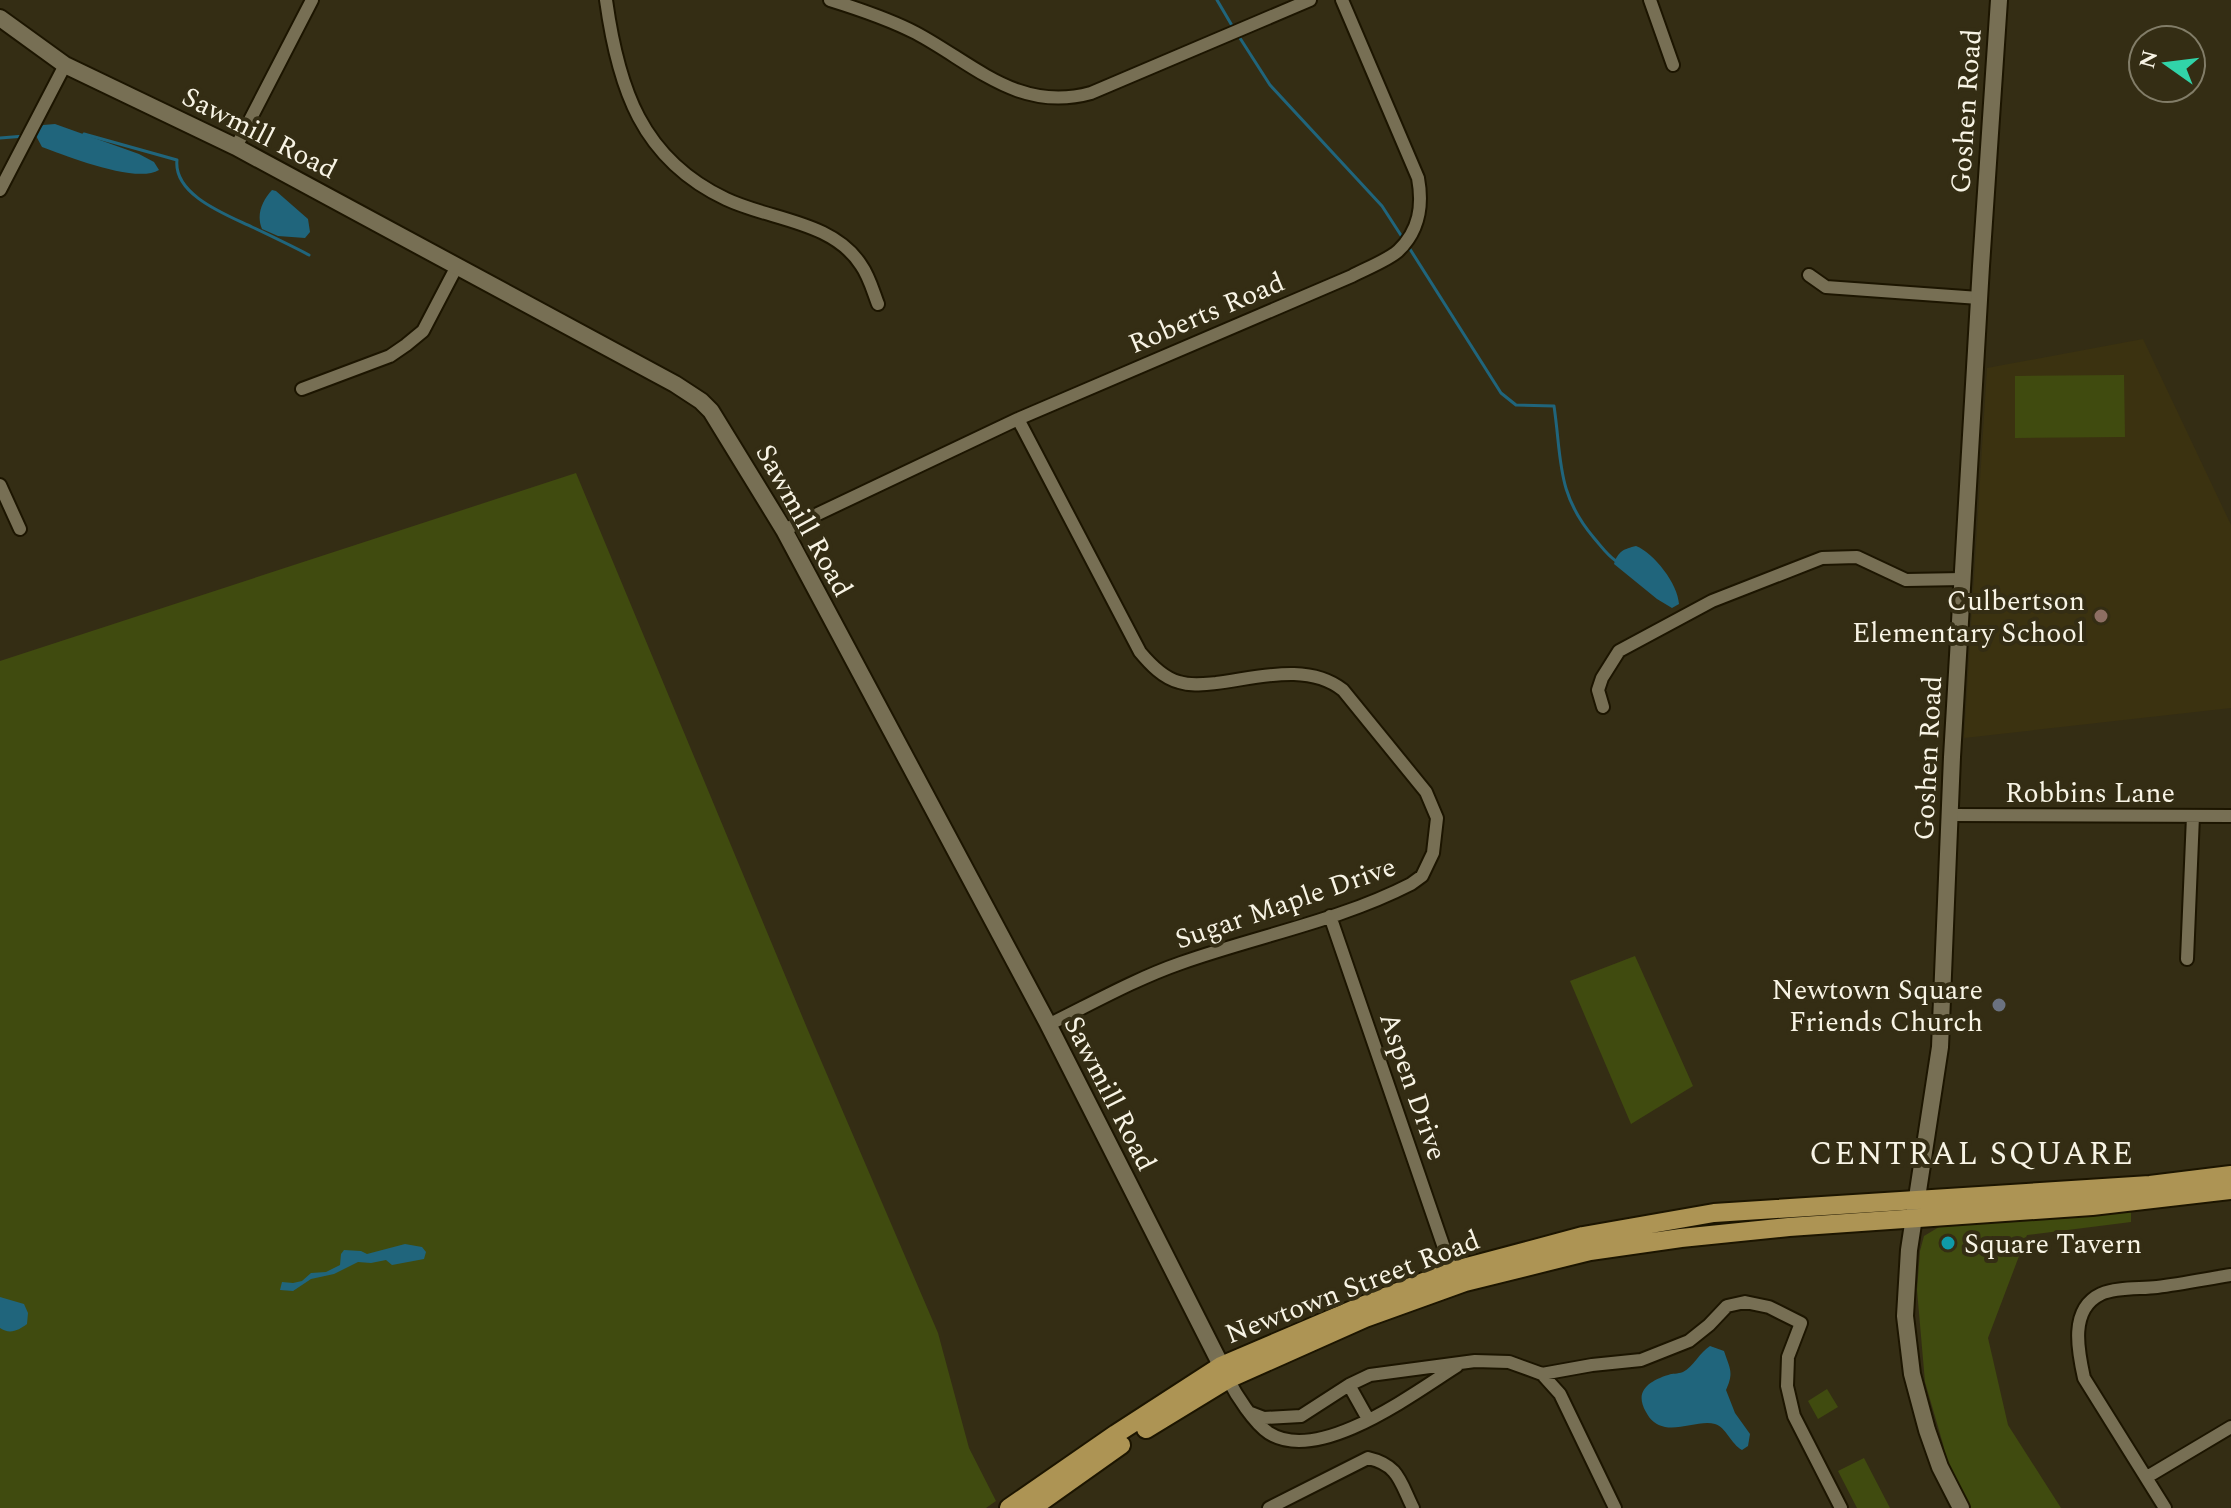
<svg xmlns="http://www.w3.org/2000/svg" width="2231" height="1508" viewBox="0 0 2231 1508" font-family="Spectral,serif">
<style>
.built{fill:#3b3210}
.green{fill:#404b0f}
.water{fill:#20657c}
.lines{fill:none;stroke-linecap:round;stroke-linejoin:round}
.stream{stroke:#20657c;stroke-width:3}
.street-casing{stroke:#1c1500;stroke-width:16}
.secondary-casing{stroke:#1c1500;stroke-width:20}
.primary-casing{stroke:#1c1500;stroke-width:22}
.street{stroke:#776f54;stroke-width:12}
.secondary{stroke:#776f54;stroke-width:16}
.primary{stroke:#ad9454;stroke-width:18}
.education-dot{fill:#8d6e63;stroke:#342d14;stroke-width:3}
.worship-dot{fill:#6b7280;stroke:#342d14;stroke-width:3}
.culture-dot{fill:#0f9aa8;stroke:#342d14;stroke-width:3}
.labels{text-anchor:middle;stroke-width:8;stroke-linejoin:round;paint-order:stroke}
.street-label{font-size:28px;fill:#f8f4e5;stroke:#342d14}
.poi-label{font-size:28px;fill:#f8f4e5;stroke:#342d14;text-anchor:end}
.quarter-label{font-size:32px;letter-spacing:2px;fill:#f8f4e5;stroke:#342d14}
</style>
<rect width="100%" height="100%" fill="#342d14"/>
<path class="built" d="M2143 339 2231 525V708L1964 738 1987 368Z"/>
<path class="green" d="M2124 375 2125 437 2015 438V376Z
M576 473 807 1028 938 1333 969 1448 996 1501 986 1508H0V661Z
M1635 956 1693 1086 1631 1124 1570 981Z
M2131 1212V1222L2027 1235 1988 1338 2008 1425 2061 1508H1968L1951 1482 1943 1444 1925 1382 1917 1290 1920 1251 1924 1236 1939 1227Z
M1827 1389 1838 1407 1818 1419 1808 1401Z
M1864 1458 1890 1508H1857L1838 1471Z"/>
<path class="water" d="M55 124 139 154 154 162 159 170C136 184 67 156 42 147L35 134 43 125Z
M272 190 276 191 308 219 310 232 305 238 278 236 262 229C256 215 262 201 272 190Z
M1636 546C1654 553 1678 584 1679 604L1672 608 1657 599 1614 564C1618 551 1624 549 1636 546Z
M405 1244 422 1247 426 1252 424 1259 392 1265 386 1260 371 1263 358 1262 334 1274 311 1279 293 1291 280 1290 282 1282 293 1283 302 1281 311 1273 326 1272 340 1265 341 1254 344 1250 361 1251 367 1254Z
M0 1297 24 1304 28 1313 27 1324C19 1330 10 1335 0 1328Z
M1710 1346 1724 1351C1730 1369 1734 1372 1726 1390L1735 1413 1750 1434 1748 1446 1742 1450C1731 1444 1726 1427 1715 1424 1701 1420 1681 1430 1665 1427 1656 1425 1650 1420 1646 1412 1633 1390 1651 1380 1671 1374 1672 1374 1682 1373 1683 1372 1693 1367 1700 1352 1710 1346Z"/>
<g class="lines">
<path class="stream" d="M1217 0 1234 29
M1238 35 1270 85 1382 206 1404 240
M84 134 177 160C173 195 227 215 252 227 271 236 290 245 309 255
M0 138 25 136
M1408 246 1501 393 1516 405 1554 406C1562 460 1556 493 1594 538 1601 546 1607 555 1616 561"/>
<g class="street-casing">
<path id="street" d="M606 0C618 87 641 159 726 199 770 220 833 221 861 265 869 276 873 291 878 304
M830 0C859 9 889 19 916 33 974 64 1019 113 1091 93L1310 0
M1650 0 1673 65
M236 147 312 0
M0 190 65 65
M1809 275 1826 287 1979 298
M302 389 390 356 406 345 423 331 457 266
M1018 419 1140 652C1150 664 1163 678 1179 682 1191 686 1204 684 1216 683 1257 678 1308 662 1343 690L1426 792 1437 818 1433 853 1422 876 1411 884C1339 921 1257 936 1181 963 1135 979 1091 1004 1048 1025
M0 485 20 529
M784 530 1018 419 1352 276C1365 269 1388 260 1398 251 1420 230 1423 205 1418 178L1342 0
M1603 707 1598 690 1602 678 1619 651 1712 601 1822 558 1857 557 1906 580 1963 579
M1950 815 2231 816
M1330 916 1452 1271
M2187 959 2193 816
M1542 1374 1592 1365 1641 1360 1689 1341 1709 1325 1727 1306 1745 1302 1769 1307 1801 1323 1788 1357 1787 1386 1794 1416 1841 1508
M1228 1379C1236 1395 1254 1423 1269 1433 1319 1465 1414 1393 1457 1366
M1349 1385 1368 1419
M1251 1413 1264 1418 1301 1416 1349 1385 1370 1375 1475 1361 1509 1362 1542 1374 1560 1394 1615 1508
M2147 1477 2231 1427
M1269 1508 1368 1458C1399 1465 1400 1482 1413 1508
M2165 1508 2084 1378C2078 1351 2069 1309 2101 1294 2117 1287 2140 1289 2157 1287 2182 1284 2206 1279 2231 1275"/>
</g>
<g class="secondary-casing">
<path id="secondary" d="M0 18 65 65 236 147 675 384 701 401 711 411 784 530 1047 1022 1227 1377
M1961 1508 1940 1467 1927 1430 1912 1374 1905 1316 1909 1250 1940 1047 1952 757 1981 266 1999 0"/>
</g>
<g class="primary-casing">
<path id="primary" d="M1146 1429 1228 1379 1365 1318 1465 1282 1590 1251 1681 1238 1789 1227 2092 1206 2231 1190
M1009 1508 1116 1434 1221 1366 1357 1308 1452 1271 1583 1236 1714 1213 2150 1185 2231 1175
M1032 1508 1121 1445"/>
</g>
<use href="#street" class="street"/>
<use href="#secondary" class="secondary"/>
<use href="#primary" class="primary"/>
</g>
<circle class="education-dot" cx="2101" cy="616" r="8"/>
<circle class="worship-dot" cx="1999" cy="1005" r="8"/>
<circle class="culture-dot" cx="1948" cy="1243" r="8"/>
<g class="labels">
<g class="street-label">
<text transform="translate(1965 111) rotate(-86)" y="10">Goshen Road</text>
<text transform="translate(260 132) rotate(27)" y="10">Sawmill Road</text>
<text transform="translate(1206 312) rotate(-23)" y="10">Roberts Road</text>
<text transform="translate(805 520) rotate(61)" y="10">Sawmill Road</text>
<text transform="translate(1927 758) rotate(-87)" y="10">Goshen Road</text>
<text x="2090" y="802">Robbins Lane</text>
<text transform="translate(1285 902) rotate(-19)" y="10">Sugar Maple Drive</text>
<text transform="translate(1414 1086) rotate(71)" y="10">Aspen Drive</text>
<text transform="translate(1111 1093) rotate(63)" y="10">Sawmill Road</text>
<text transform="translate(1352 1286) rotate(-21)" y="10">Newtown Street Road</text>
</g>
<g class="poi-label">
<text x="2085" y="610">Culbertson<tspan x="2085" dy="32">Elementary School</tspan></text>
<text x="1983" y="999">Newtown Square<tspan x="1983" dy="32">Friends Church</tspan></text>
<text x="1964" y="1253" text-anchor="start">Square Tavern</text>
</g>
<g class="quarter-label">
<text x="1972" y="1164">CENTRAL SQUARE</text>
</g>
</g>
<g transform="translate(2167 64) rotate(284)"><circle r="38" fill="#342d14" stroke="#827d68" stroke-width="2"/>
<path d="M0-6L14 30L0 20L-14 30Z" fill="#31d4a9"/>
<text y="-12" font-size="22" font-weight="bold" text-anchor="middle" fill="#f8f4e5">N</text>
</g>
</svg>
